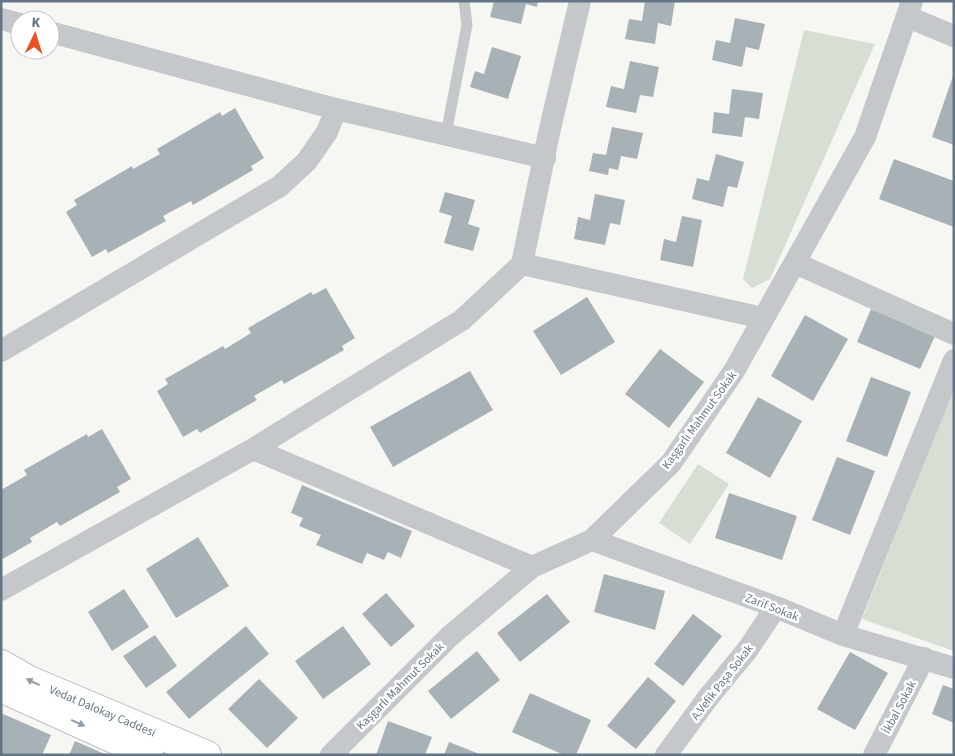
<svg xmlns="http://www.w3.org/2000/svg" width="955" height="756" viewBox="0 0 955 756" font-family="'Source Sans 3',sans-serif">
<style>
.green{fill:#d7ded4}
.building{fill:#a8b1b6}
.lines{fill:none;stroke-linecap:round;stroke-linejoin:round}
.secondary-casing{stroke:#b6bbc0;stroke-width:30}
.service{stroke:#c4c8cb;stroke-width:11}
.minor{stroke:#c4c8cb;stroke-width:22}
.secondary{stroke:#fff;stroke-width:28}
.oneway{fill:#929faa}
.labels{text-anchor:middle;stroke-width:5;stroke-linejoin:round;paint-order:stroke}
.street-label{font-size:12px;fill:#647685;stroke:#fff}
</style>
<rect width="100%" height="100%" fill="#f6f7f3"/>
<path class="green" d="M804 30 875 44 770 279 752 288 743 279Z
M954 388V651L862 619Z
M698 464 729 484 690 544 659 523Z"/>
<path class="building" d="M494 1H538L537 7 526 4 521 24 490 17Z
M645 1H675L671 26 658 23 655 44 625 39 629 19 642 21Z
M735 18 765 24 759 50 746 47 742 67 712 60 716 40 730 43Z
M492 47 521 56 508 99 470 87 475 71 484 74Z
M630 61 659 67 653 97 640 95 636 113 606 107 611 86 624 89Z
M953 76H954V145L932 137Z
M732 89 763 93 759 119 745 117 742 137 712 133 714 112 729 114Z
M235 108 264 158 251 166 253 170 193 205 191 201 163 216 166 221 108 253 106 249 92 257 66 212 77 205 74 200 132 166 133 169 160 154 157 149 220 112 222 116Z
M612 127 643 133 637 159 621 156 618 170 609 168 608 175 589 171 593 153 606 155Z
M716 154 744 162 737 188 728 186 723 207 692 199 697 178 709 181Z
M894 159 954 181V227L879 199Z
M445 192 475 200 468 224 480 228 473 251 444 243 452 216 439 212Z
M595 194 625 200 620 225 610 223 605 245 574 239 578 217 590 220Z
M682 216 702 220 693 267 660 260 664 239 676 242Z
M326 288 355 338 342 346 344 350 284 384 282 380 254 396 257 400 200 433 197 429 183 437 157 391 168 384 165 379 223 346 225 349 251 333 248 328 311 292 313 295Z
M587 297 615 342 561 375 533 331Z
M871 309 935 336 920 369 857 342Z
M805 315 848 339 813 401 771 376Z
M660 349 704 382 669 428 625 394Z
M470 371 493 410 393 467 370 427Z
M871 377 911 392 887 457 846 441Z
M758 397 802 421 770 478 726 453Z
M102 429 131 479 117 487 120 492 60 526 57 522 30 538 32 542 1 560V490L27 475 24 470 87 434 88 437Z
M837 457 875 471 850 535 812 520Z
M302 485 412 531 401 558 388 552 384 560 367 553 362 564 316 545 321 535 299 526 303 518 291 513Z
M729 493 797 516 782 560 715 538Z
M198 537 229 586 176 618 146 569Z
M604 574 665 591 655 630 594 612Z
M124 589 149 627 112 651 88 612Z
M386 593 415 626 391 647 362 614Z
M547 594 570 622 520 662 497 633Z
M693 614 722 636 683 686 654 664Z
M246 626 269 654 189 719 166 692Z
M343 626 371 664 323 699 295 661Z
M155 635 177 666 146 688 123 656Z
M477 651 500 680 451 719 428 691Z
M850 652 888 673 855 730 817 709Z
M648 677 676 701 636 749 607 726Z
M259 679 298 718 267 748 228 709Z
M943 685 954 689V723L932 714Z
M530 693 591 720 576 755H564L512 732Z
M1 713 51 735 42 755H1Z
M388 721 432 737 425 755H376Z
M75 741 107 755H69Z
M449 742 482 755H444Z"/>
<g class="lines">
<g class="secondary-casing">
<g id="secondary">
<path id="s1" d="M1 664 29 680 207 755"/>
<path d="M1 688 149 755"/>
</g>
</g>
<path class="service" d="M446 134 467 25 464 1"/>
<path class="minor" d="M908 17 954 36
M1 19 20 24
M50 32 336 109 545 158
M795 263 954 334
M522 264 763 318
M1 351 280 186 307 161 327 132 336 109
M253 449 532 567
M592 540 776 607 843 635 954 668
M1 590 253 449 462 320 522 264 549 133 580 1
M843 635 954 360
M331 755 450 636 532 567 592 540 671 463 734 371 865 137 912 1
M666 755 707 699 748 649 776 607
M874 755 924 658"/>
<use href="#secondary" class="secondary"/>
</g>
<defs><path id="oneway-solid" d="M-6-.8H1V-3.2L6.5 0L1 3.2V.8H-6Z" transform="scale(1.25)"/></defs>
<g class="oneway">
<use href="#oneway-solid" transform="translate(33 682) rotate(-155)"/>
<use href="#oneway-solid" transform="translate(78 723) rotate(24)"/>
</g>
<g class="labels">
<g class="street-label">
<text transform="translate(699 420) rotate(-54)" y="4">Kaşgarlı Mahmut Sokak</text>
<text transform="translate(772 607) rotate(21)" y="4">Zarif Sokak</text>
<text transform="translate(722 682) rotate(-52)" y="4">A.Vefik Paşa Sokak</text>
<text transform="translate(400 686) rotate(-45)" y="4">Kaşgarlı Mahmut Sokak</text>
<text transform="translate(899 707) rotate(-62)" y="4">İkbal Sokak</text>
<text dy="4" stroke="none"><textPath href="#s1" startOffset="112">Vedat Dalokay Caddesi</textPath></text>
</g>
</g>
<rect width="955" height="756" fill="none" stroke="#647685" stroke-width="5"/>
<g transform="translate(35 35) rotate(4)"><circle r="24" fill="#ffffff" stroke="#c1c8ce"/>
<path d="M0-4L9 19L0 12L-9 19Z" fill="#e95020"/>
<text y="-8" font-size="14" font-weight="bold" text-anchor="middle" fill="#647685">K</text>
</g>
</svg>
